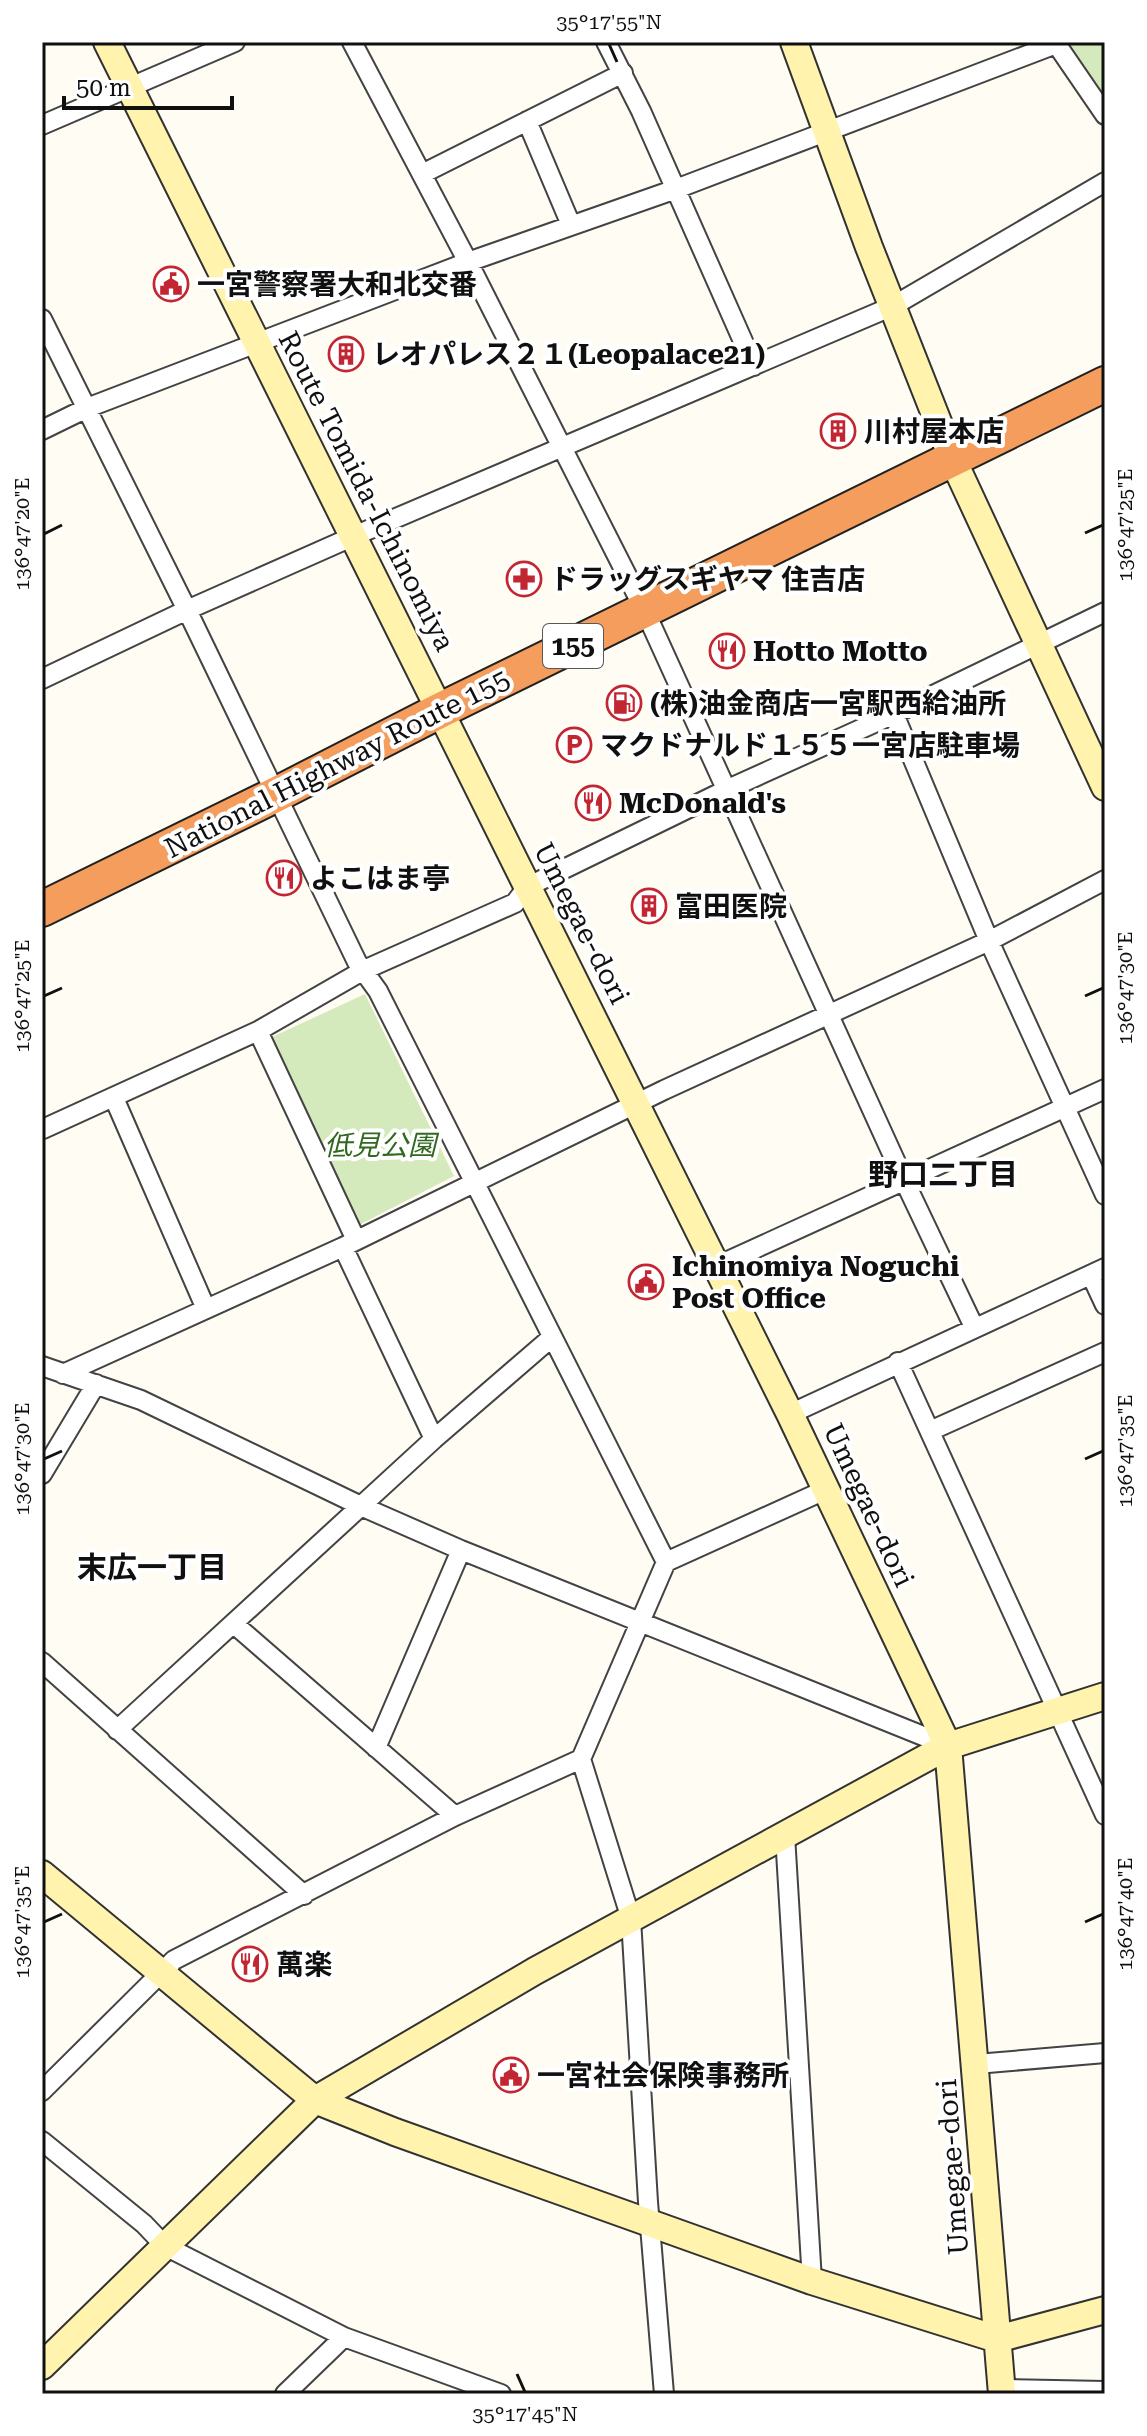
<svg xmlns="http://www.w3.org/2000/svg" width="1147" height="2436" viewBox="0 0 1147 2436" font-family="'Roboto Serif','Noto Sans JP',serif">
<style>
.green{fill:#d5eabc}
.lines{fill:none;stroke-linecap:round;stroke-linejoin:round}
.street-casing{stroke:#434343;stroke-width:22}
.secondary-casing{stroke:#323232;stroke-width:30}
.highway-casing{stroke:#212121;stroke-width:38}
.street{stroke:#fff;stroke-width:18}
.secondary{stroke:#fff3ae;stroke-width:26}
.highway{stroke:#f49d5c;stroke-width:34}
.ticks{fill:none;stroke:#101010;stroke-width:3}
.labels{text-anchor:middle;stroke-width:8;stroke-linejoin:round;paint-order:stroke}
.shield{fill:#fff;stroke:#585858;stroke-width:2}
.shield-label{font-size:26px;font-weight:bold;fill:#101010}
.poi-label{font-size:28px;font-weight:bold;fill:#101010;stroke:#fff;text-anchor:start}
.street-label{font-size:28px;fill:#101010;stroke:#fff}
.park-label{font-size:28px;font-style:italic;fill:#30691f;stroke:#fff}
.neighbourhood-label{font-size:30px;font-weight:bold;fill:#101010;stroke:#fff}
.neatline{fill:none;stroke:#101010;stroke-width:3}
.ticks-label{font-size:20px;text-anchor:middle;fill:#101010}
</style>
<rect width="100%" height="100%" fill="#fffcf3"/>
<path class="green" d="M1062 42H1105V106Z
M365 994 454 1176 359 1225 272 1037Z"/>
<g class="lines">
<g class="street-casing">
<path id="street" d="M352 42 468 262 645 611 904 1180 974 1327
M606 42 641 111 754 366
M1055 42 1105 115
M527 121 571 225
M42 125 235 42
M422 174 623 73
M42 319 187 610 357 962 378 991 666 1562 581 1759 455 1816 174 1960 42 2091
M42 430 87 408 468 262 676 189 1056 44
M42 679 187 610 354 536 893 306 1105 182
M894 714 989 941 1105 1195
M258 1031 356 1240
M114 1098 206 1309
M43 1129 258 1031 364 970 515 903 527 887 726 790 894 714 1105 612
M343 1247 434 1439
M717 1266 1105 1089
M1091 1275 1105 1305
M898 1362 1105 1815
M42 1366 141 1400 363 1507 461 1550 948 1746
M63 1374 343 1247 664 1090 989 941 1105 880
M790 1414 1105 1268
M930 1431 1105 1352
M42 1474 96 1384
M666 1562 825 1490
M234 1624 455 1816
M42 1662 304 1895
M117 1730 434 1439 551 1338
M376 1748 461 1550
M581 1759 631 1919 648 2202 664 2394
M785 1835 812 2281
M976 2064 1105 2053
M42 2141 144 2224 165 2246 344 2337 501 2394
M1001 2389 1105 2391
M285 2394 344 2337"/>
</g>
<g class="secondary-casing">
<path id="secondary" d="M107 42 790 1414 948 1746 1002 2394
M794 42 869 247 953 460 1105 787
M42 1874 315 2100 395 2132 812 2281 997 2339 1105 2310
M42 2366 315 2100 535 1971 948 1746 1105 1696"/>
</g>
<g class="highway-casing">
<path id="highway" d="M42 909 277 794 441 710 1105 384"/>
</g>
<use href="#street" class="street"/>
<use href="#secondary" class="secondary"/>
<use href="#highway" class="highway"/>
</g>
<path class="ticks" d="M609 44 617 62M1085 533 1103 525M44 534 62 525M44 996 62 988M1085 996 1103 988M44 1459 62 1451M1085 1459 1103 1451M44 1922 62 1914M1085 1922 1103 1914M517 2374 525 2392"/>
<defs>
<g id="civic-ring" transform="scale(1.8)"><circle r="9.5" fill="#fff" stroke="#c22632" stroke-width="1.5"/><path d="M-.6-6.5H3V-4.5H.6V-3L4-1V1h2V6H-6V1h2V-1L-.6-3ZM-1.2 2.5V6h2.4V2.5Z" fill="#c22632"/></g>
<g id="building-ring" transform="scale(1.8)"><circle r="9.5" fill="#fff" stroke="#c22632" stroke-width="1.5"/><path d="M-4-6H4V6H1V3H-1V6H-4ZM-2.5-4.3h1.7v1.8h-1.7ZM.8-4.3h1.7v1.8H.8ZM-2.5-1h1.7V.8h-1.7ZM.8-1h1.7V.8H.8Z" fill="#c22632"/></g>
<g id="pharmacy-ring" transform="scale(1.8)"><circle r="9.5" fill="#fff" stroke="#c22632" stroke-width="1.5"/><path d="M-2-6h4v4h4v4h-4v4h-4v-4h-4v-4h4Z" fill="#c22632"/></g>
<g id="restaurant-ring" transform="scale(1.8)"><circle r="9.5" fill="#fff" stroke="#c22632" stroke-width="1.5"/><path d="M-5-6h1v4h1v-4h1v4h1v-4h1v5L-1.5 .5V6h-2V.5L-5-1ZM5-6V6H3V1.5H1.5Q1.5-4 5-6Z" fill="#c22632"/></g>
<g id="fuel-ring" transform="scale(1.8)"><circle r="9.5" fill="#fff" stroke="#c22632" stroke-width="1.5"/><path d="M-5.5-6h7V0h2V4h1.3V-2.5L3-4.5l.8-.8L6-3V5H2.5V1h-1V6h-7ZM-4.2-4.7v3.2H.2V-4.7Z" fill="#c22632"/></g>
<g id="parking-ring" transform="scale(1.8)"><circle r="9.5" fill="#fff" stroke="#c22632" stroke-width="1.5"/><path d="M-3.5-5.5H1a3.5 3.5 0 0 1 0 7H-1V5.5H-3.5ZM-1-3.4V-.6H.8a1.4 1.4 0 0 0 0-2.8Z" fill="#c22632"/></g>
</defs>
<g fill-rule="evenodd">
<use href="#civic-ring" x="171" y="284"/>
<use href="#building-ring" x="346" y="354"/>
<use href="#building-ring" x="838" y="431"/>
<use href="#pharmacy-ring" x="524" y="579"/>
<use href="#restaurant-ring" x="727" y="651"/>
<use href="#fuel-ring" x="624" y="703"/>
<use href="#parking-ring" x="574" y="745"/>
<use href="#restaurant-ring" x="593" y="803"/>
<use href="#restaurant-ring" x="284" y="878"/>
<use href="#building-ring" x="649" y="906"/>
<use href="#civic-ring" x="646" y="1282"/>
<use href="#restaurant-ring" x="250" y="1964"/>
<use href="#civic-ring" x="511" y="2075"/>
</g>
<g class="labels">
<rect class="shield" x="543" y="624" width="60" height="44" rx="6"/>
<g class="shield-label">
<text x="573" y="655">155</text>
</g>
<g class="poi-label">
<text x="197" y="294">一宮警察署大和北交番</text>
<text x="372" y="364">レオパレス２１(Leopalace21)</text>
<text x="864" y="441">川村屋本店</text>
<text x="550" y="589">ドラッグスギヤマ 住吉店</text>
<text x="753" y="661">Hotto Motto</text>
<text x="650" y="713">(株)油金商店一宮駅西給油所</text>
<text x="600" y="755">マクドナルド１５５一宮店駐車場</text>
<text x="619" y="813">McDonald's</text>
<text x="310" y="888">よこはま亭</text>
<text x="675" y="916">富田医院</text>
<text x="672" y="1276">Ichinomiya Noguchi<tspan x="672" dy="32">Post Office</tspan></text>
<text x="276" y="1974">萬楽</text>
<text x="537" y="2085">一宮社会保険事務所</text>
</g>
<g class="street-label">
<text transform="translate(367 491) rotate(63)" y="10">Route Tomida-Ichinomiya</text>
<text transform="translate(337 763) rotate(-27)" y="10">National Highway Route 155</text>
<text transform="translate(582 923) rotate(63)" y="10">Umegae-dori</text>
<text transform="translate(869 1505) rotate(65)" y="10">Umegae-dori</text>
<text transform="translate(952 2167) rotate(-94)" y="10">Umegae-dori</text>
</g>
<g class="park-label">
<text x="380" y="1155">低見公園</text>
</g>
<g class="neighbourhood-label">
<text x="943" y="1185">野口二丁目</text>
<text x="152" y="1578">末広一丁目</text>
</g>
</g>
<rect width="1147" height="2436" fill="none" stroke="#ffffff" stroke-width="88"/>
<path d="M64 96v12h168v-12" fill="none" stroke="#101010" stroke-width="4"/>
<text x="76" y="96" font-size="24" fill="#101010" stroke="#ffffff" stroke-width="6" paint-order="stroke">50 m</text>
<rect x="44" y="44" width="1059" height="2348" class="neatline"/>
<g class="ticks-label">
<text x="609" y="29">35°17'55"N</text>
<text transform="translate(1125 525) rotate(-90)" y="7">136°47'25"E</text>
<text transform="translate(22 534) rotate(-90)" y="7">136°47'20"E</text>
<text transform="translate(1125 988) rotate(-90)" y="7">136°47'30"E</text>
<text transform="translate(22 996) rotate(-90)" y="7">136°47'25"E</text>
<text transform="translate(1125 1451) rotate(-90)" y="7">136°47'35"E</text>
<text transform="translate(22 1459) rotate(-90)" y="7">136°47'30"E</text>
<text transform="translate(1125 1914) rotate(-90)" y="7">136°47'40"E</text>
<text transform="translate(22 1922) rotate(-90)" y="7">136°47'35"E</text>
<text x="525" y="2421">35°17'45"N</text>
</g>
</svg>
